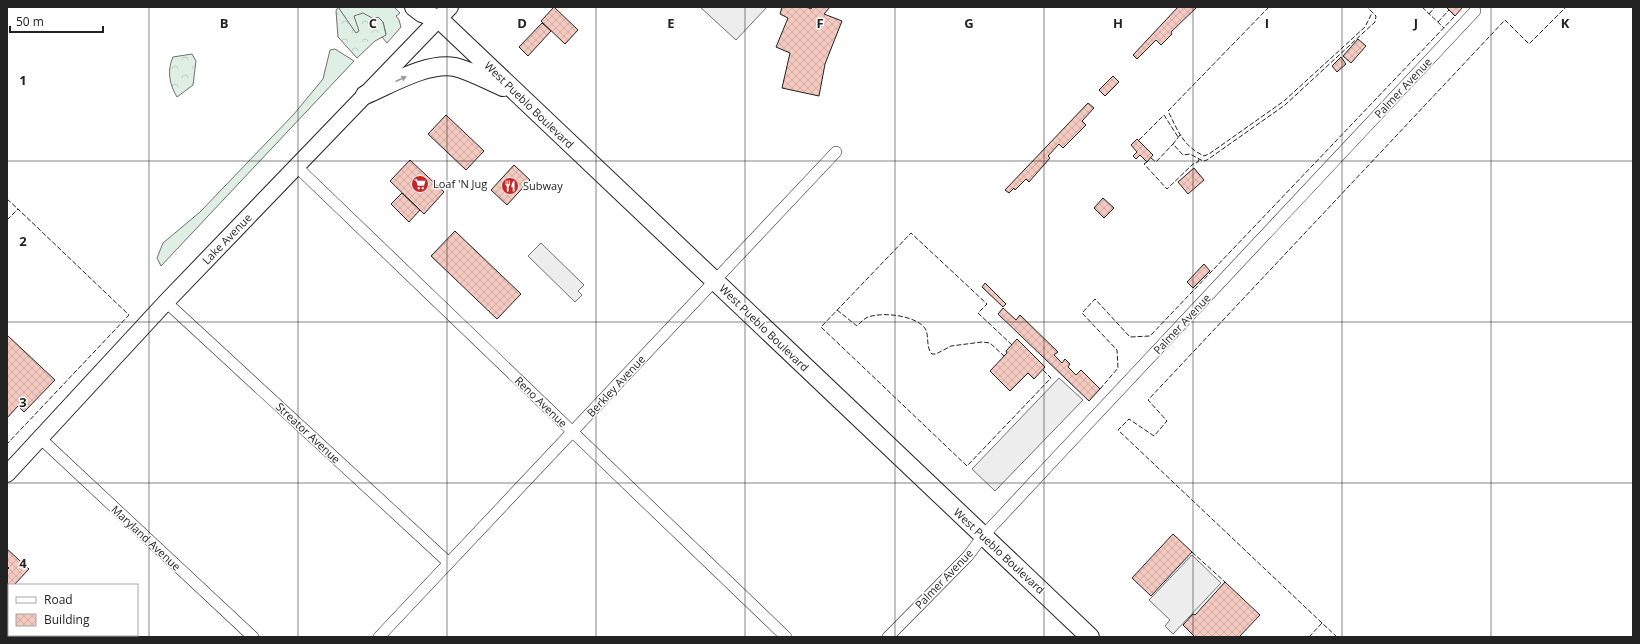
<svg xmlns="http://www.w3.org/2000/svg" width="1640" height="644" viewBox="0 0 1640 644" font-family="'Open Sans',sans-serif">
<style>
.grass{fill:#e0efe3;stroke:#6f6f6f}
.forest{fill:url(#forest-crowns);stroke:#6f6f6f}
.parking{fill:#ededed;stroke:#6f6f6f}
.building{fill:url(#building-cross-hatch);stroke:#222}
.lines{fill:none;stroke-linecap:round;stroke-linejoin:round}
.street-casing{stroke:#222;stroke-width:12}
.secondary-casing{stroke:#222;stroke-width:18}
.primary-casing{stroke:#222;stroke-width:20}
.street{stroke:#fff;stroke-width:11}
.secondary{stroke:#fff;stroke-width:16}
.primary{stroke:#fff;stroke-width:18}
.fence{stroke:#222;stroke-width:1;stroke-dasharray:5 2;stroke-linecap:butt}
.oneway{fill:#9c9c9c}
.grid{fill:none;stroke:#222;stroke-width:1;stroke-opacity:0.55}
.labels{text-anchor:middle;stroke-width:3;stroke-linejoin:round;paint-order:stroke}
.street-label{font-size:11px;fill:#222;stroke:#fff}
.poi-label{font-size:11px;fill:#222;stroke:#fff;text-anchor:start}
.grid-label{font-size:13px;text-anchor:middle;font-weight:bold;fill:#222;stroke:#fff;stroke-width:3;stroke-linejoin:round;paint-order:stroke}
</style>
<defs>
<pattern id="forest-crowns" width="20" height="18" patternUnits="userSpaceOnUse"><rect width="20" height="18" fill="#e0efe3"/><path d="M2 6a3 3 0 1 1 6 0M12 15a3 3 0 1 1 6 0" fill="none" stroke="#c0cdc2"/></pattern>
<pattern id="building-cross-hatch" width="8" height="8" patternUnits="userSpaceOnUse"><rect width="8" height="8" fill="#f3c9c0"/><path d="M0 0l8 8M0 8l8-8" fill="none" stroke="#d0aca5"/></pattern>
</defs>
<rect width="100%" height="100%" fill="#fff"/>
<path class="grass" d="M338 7H394L400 13 396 16 399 20 401 27 387 43 382 37 386 34 383 22 356 34Z
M335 49 354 61 161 266 157 258 163 243 200 212 294 114 323 79 330 50Z"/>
<path class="forest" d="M338 7 356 33 359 31 354 16 363 13 374 19 378 17 383 22 386 35 375 41 357 58 338 37 336 11Z
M192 54 196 61 193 85 177 97C169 84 167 70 173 57Z"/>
<path class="parking" d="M700 7H767L736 40Z
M541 243 584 285 578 291 582 295 575 302 528 256Z
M1059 378 1083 400 995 491 972 469Z
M1192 555 1221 583 1173 634 1165 626 1170 620 1149 600Z"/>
<path class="building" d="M554 7 578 30 565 44 541 21Z
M782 7H807L811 9 812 7H830L824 14 842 21 825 64 819 96 782 88 790 53 776 47 788 18 780 14Z
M1178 7H1197L1171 32 1172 34 1161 45 1156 40 1137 59 1133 55Z
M1446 7H1463L1455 16Z
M542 23 551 31 528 56 519 47Z
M1358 39 1366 46 1351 63 1343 56Z
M1341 57 1346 64 1337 72 1332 66Z
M1113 76 1119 82 1105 96 1099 90Z
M1088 103 1094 108 1082 121 1086 125 1063 148 1059 144 1048 156 1050 158 1029 182 1026 179 1015 190 1014 188 1009 193 1005 190Z
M446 115 484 151 466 170 428 134Z
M1137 139 1153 155 1147 162 1140 155 1136 159 1133 156 1137 152 1131 145Z
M410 160 444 192 424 214 390 181Z
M514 165 530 180 507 205 491 190Z
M1194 168 1204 180 1188 194 1178 182Z
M402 193 420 210 409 222 391 204Z
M1103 198 1114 208 1104 218 1094 208Z
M455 231 521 294 497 319 431 256Z
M1204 264 1210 271 1193 288 1187 282Z
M985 283 1006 304 1003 307 982 287Z
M1003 308 1016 320 1020 315 1058 352 1054 355 1062 363 1065 359 1070 364 1068 367 1076 375 1081 370 1100 389 1089 401 998 314Z
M7 335 55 380 24 412 18 406 7 418Z
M1017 339 1045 367 1034 379 1028 373 1010 391 990 371 1007 353 1006 351Z
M1173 534 1192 552 1151 596 1132 578Z
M7 549 29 569 14 585H9V590L7 593V570L9 568 7 566Z
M1225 582 1260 615 1239 637H1195L1183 625 1193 614 1195 615Z"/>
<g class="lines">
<g class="street-casing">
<path id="street" d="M297 167 786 637
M166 302 449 563
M40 438 253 637
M379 637 836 152
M888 637 968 556 983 536 1053 461 1475 11"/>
</g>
<g class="secondary-casing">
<path id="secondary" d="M7 474 166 302 450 7"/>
</g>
<g class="primary-casing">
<path id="primary" d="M414 7 422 13 439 19 1090 637
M365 95C391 84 427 62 455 67 471 71 487 80 503 87"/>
</g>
<use href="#street" class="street"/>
<use href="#secondary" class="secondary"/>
<use href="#primary" class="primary"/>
<path class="fence" d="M1269 7 1168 111C1178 131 1183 146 1204 156L1209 154 1284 101 1365 27 1372 13
M1422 7 1444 28
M1429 14 1435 7
M1438 22 1449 10
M1180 135 1173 144 1183 155 1190 154 1203 161 1207 160 1285 105 1375 22 1376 16 1367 7
M1139 140 1164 115 1178 137
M1151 158 1156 162 1173 144
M1147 162 1144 164 1167 189 1193 164 1198 162 1199 159
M7 199 18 209
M7 220 18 209 129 315 7 444
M837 310 857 326C860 323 863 320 866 318 880 311 918 315 926 330 929 338 926 348 932 354H936L951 346 982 342 990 343 1004 356
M1012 345 978 313 987 304 911 233 821 327 967 466 1051 378 1043 370
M1100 389 1118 368 1117 350 1082 313 1095 299 1130 337 1150 336 1455 16
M1192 552 1225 582
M1322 623 1118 430 1129 419 1154 436 1167 421 1148 400 1505 20 1529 44 1566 7
M1309 637 1322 623 1337 637"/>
</g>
<defs><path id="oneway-solid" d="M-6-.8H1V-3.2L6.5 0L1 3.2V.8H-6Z"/></defs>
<use class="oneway" href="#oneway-solid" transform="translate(401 79) rotate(-24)"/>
<path class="grid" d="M149 7V637M298 7V637M447 7V637M596 7V637M745 7V637M895 7V637M1044 7V637M1193 7V637M1342 7V637M1491 7V637M7 161H1633M7 322H1633M7 483H1633"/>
<defs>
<g id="supermarket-disc" transform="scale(0.9)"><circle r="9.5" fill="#c62828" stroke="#fff"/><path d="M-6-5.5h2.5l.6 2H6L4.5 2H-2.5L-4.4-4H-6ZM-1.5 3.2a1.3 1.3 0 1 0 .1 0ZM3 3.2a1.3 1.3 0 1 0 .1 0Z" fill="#fff"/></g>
<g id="restaurant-disc" transform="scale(0.9)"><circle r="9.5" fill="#c62828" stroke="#fff"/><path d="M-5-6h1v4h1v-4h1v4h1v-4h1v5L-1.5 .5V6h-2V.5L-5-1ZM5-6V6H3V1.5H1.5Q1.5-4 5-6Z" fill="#fff"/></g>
</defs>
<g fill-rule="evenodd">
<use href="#supermarket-disc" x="420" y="184"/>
<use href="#restaurant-disc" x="510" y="186"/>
</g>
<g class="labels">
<g class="street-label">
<text transform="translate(1403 88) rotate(-47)" y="4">Palmer Avenue</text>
<text transform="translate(529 105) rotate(44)" y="4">West Pueblo Boulevard</text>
<text transform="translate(227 239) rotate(-46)" y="4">Lake Avenue</text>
<text transform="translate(1182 324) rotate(-47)" y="4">Palmer Avenue</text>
<text transform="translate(764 328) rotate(44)" y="4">West Pueblo Boulevard</text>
<text transform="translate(616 386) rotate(-47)" y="4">Berkley Avenue</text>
<text transform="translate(541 402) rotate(44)" y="4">Reno Avenue</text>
<text transform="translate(308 433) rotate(43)" y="4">Streator Avenue</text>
<text transform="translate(146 538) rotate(43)" y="4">Maryland Avenue</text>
<text transform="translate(999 551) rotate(43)" y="4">West Pueblo Boulevard</text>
<text transform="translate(944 579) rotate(-46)" y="4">Palmer Avenue</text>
</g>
<g class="poi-label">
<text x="433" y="188">Loaf 'N Jug</text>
<text x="523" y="190">Subway</text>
</g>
</g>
<g class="grid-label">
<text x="224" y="28">B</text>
<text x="373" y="28">C</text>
<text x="522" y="28">D</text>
<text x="671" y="28">E</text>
<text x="820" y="28">F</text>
<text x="969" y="28">G</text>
<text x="1118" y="28">H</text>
<text x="1267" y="28">I</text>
<text x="1416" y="28">J</text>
<text x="1565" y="28">K</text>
<text x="23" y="85">1</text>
<text x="23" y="246">2</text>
<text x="23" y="407">3</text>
<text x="23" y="568">4</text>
</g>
<rect width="1640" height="644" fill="none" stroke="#222222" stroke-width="16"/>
<rect x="8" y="584" width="130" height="52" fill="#ffffff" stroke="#a7a7a7"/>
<rect x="16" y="597" width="20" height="6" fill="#ffffff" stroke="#a7a7a7"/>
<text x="44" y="604" font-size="12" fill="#222222">Road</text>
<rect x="16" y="614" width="20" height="12" fill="url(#building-cross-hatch)" stroke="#a7a7a7"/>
<text x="44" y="624" font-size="12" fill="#222222">Building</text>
<path d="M10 26v6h93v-6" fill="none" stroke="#222222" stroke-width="2"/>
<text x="16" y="26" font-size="12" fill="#222222" stroke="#ffffff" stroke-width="3" paint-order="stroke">50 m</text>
</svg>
